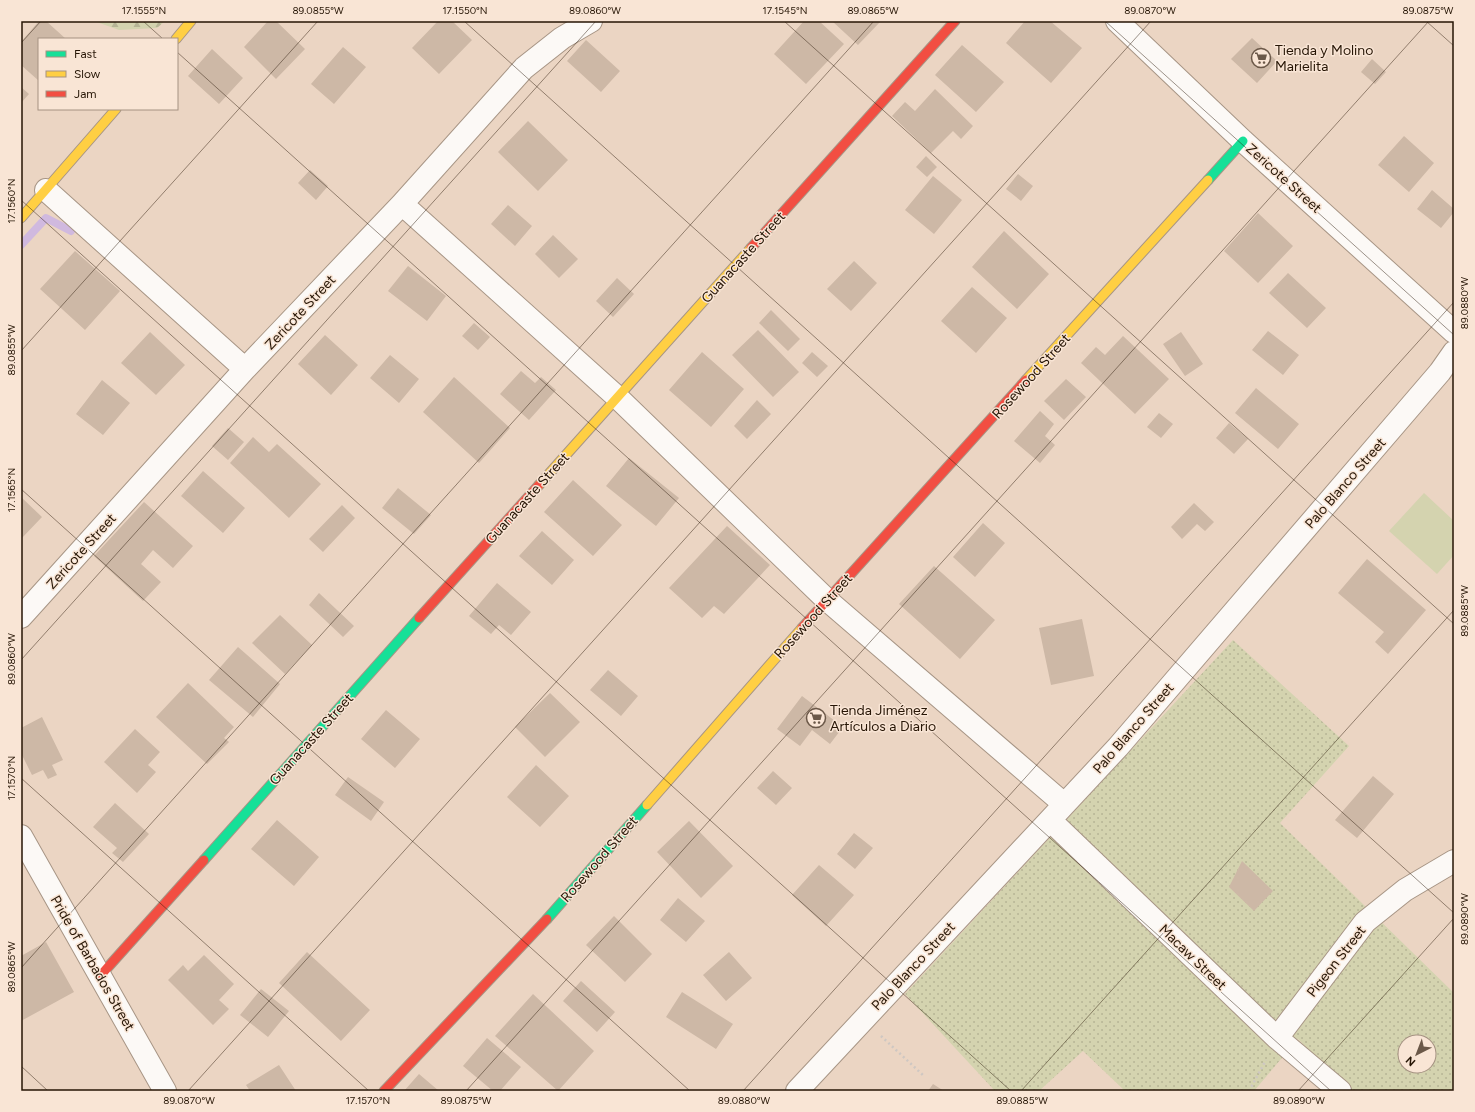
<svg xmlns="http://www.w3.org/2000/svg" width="1475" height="1112" viewBox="0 0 1475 1112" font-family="Figtree,sans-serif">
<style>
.grass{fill:url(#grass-dots);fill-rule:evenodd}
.forest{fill:url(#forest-firs)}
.park{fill:#d4d3af}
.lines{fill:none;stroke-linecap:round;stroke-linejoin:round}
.stream{stroke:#d0b9df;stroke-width:8}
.building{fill:#cdb8a6}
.street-casing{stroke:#a79585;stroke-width:24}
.fast-casing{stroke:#a79585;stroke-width:11}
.slow-casing{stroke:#a79585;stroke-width:11}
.jam-casing{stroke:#a79585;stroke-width:11}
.path{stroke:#cec7c2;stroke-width:2.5;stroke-dasharray:2 3;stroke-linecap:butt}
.street{stroke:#fcf9f6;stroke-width:22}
.fast{stroke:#16e098;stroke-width:9}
.slow{stroke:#ffcf43;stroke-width:9}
.jam{stroke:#f24e42;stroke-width:9}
.ticks{fill:none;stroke:#261505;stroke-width:1;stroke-opacity:0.45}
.labels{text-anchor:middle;stroke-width:3;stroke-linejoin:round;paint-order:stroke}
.poi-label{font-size:14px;fill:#261505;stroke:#f9e5d5;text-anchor:start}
.street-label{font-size:14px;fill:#261505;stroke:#f9e5d5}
.neatline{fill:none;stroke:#261505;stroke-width:1.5}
.ticks-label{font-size:10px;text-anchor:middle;fill:#261505}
</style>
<defs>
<pattern id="grass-dots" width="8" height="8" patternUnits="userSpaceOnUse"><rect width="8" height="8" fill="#d4d3af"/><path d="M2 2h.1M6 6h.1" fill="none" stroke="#b6b495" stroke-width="1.8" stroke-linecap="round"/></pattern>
<pattern id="forest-firs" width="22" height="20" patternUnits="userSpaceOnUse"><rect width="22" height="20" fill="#d4d3af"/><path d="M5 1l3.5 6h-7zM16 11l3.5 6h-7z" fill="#b6b495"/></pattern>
</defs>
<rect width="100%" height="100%" fill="#ebd5c3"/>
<path class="grass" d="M1233 640 1349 746 1280 823 1454 993V1091H1349L1298 1039 1254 1091H1125L1083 1051 1039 1091H995L905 994ZM1405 1042H1429V1066H1405Z"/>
<path class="forest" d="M94 21H165L157 28 119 30Z"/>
<path class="park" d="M1424 493 1454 521V555L1437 574 1389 531Z"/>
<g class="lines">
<path class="stream" d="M21 245 46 218 71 231"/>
</g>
<path class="building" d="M39 21H46L66 39H39V81L21 65V42Z
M268 21H276L305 49 276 79 244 47Z
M438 21H452L472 40 439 74 412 48Z
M804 21H819L844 44 806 84 774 54Z
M832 21H879L880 22 858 45Z
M1025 21H1050L1082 48 1051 83 1006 43Z
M1252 38 1277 61 1257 83 1231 59Z
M586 40 620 71 601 92 567 61Z
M962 45 1004 82 976 112 935 75Z
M343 47 366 67 334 104 311 84Z
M212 49 243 78 219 104 188 76Z
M1372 59 1386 72 1375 84 1361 72Z
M21 87 29 94 21 103Z
M935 89 973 126 961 139 953 131 931 153 892 116 905 102 915 111Z
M528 121 568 160 538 191 498 152Z
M1404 136 1434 163 1409 192 1378 165Z
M926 156 937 167 927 177 916 167Z
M310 170 328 186 316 200 298 183Z
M1018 174 1033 186 1021 201 1006 189Z
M933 176 962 200 934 234 905 210Z
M1432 190 1454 209V212L1441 228 1417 209Z
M508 205 532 226 515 246 491 224Z
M1258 213 1293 246 1258 283 1224 251Z
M1004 231 1049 274 1017 309 972 267Z
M553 235 578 259 559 278 535 254Z
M75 251 120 291 85 330 40 289Z
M854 261 877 283 851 311 827 289Z
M408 266 446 296 427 321 388 291Z
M1288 273 1326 308 1307 328 1269 293Z
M617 278 634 294 613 317 596 301Z
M972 287 1007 318 976 353 941 321Z
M771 310 800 339 788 351 759 323Z
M474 323 490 337 478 350 462 336Z
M758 330 799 372 773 397 732 355Z
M1268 331 1299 355 1283 375 1252 350Z
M150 332 185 365 156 395 121 363Z
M1181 332 1203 364 1185 376 1163 344Z
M325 335 358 365 331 395 298 364Z
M1123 336 1169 379 1135 414 1081 363 1096 347 1105 355Z
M702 352 744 389 711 427 669 390Z
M812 352 828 366 817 377 802 363Z
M390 355 419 379 399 403 370 378Z
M521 371 535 383 541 377 556 390 529 420 500 394Z
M454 377 510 428 479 463 423 412Z
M1066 379 1086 397 1064 420 1044 401Z
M102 380 130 403 103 435 76 414Z
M1256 388 1299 424 1278 449 1235 413Z
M757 400 771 414 747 439 734 426Z
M1040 411 1054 424 1045 436 1055 445 1040 463 1014 441Z
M1159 413 1173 424 1161 438 1147 427Z
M1229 423 1248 439 1234 454 1216 438Z
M228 428 244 442 228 460 212 446Z
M253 437 269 452 277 444 321 484 289 518 230 463Z
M629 458 679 498 656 526 606 486Z
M203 471 245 508 223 533 181 496Z
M573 480 622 525 593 556 544 512Z
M398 488 431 515 414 534 382 508Z
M21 497 42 517 21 539Z
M144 502 193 546 173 568 153 550 141 564 161 582 143 601 94 556Z
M1194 503 1214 522 1205 531 1197 524 1182 539 1171 527Z
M342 505 355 518 323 552 309 539Z
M983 523 1005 543 975 577 953 557Z
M727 526 770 565 724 614 714 606 702 618 669 588Z
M542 531 574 560 552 585 519 556Z
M1367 559 1426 610 1388 654 1375 642 1384 632 1338 593Z
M934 566 995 620 960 659 899 604Z
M497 583 531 612 511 635 499 625 491 634 469 616Z
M319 593 354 626 343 637 309 605Z
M280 615 312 645 285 674 252 643Z
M1082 619 1094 676 1051 685 1039 628Z
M238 647 280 684 253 717 209 680Z
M608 670 638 696 621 716 590 690Z
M188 683 234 727 224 738 229 742 207 764 156 717Z
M550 693 580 722 545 757 515 727Z
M802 696 843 727 830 744 812 730 800 746 777 729Z
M386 710 420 739 395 768 361 739Z
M42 717 63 760 52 765 57 775 48 779 43 770 32 775 21 753V728Z
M135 729 160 752 148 765 156 772 137 793 104 762Z
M536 765 569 796 540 827 507 797Z
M773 771 792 788 776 805 757 788Z
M1373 776 1394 794 1357 838 1335 820Z
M348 777 384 802 371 821 335 795Z
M115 803 149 834 123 862 112 853 117 848 93 827Z
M277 820 319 857 294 886 251 849Z
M689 821 733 866 701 898 657 852Z
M854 833 873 848 855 869 837 854Z
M1242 861 1273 891 1254 911 1229 887Z
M819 865 854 895 826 926 792 895Z
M678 898 705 921 686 942 660 920Z
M614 916 652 954 625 982 586 945Z
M46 942 74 992 21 1021V956Z
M307 952 370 1010 341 1041 279 983Z
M729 952 752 978 726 1001 703 975Z
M204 955 234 984 219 1000 229 1009 213 1025 168 980 183 965 188 971Z
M581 981 615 1012 597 1032 563 1001Z
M261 989 289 1011 268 1037 240 1015Z
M682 992 733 1024 716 1049 666 1017Z
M533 994 594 1051 558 1091 495 1036Z
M487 1038 521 1067 500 1091H493L463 1066Z
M279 1065 296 1091H250L246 1085Z
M419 1074 439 1091H404Z
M933 1084 944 1091H928Z"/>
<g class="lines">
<g class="street-casing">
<path id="street" d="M1117 21 1243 141 1454 332
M46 190 245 369
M402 204 617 397 827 600 1064 804
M21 617 245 369 402 204 524 68 562 38 591 21
M1050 820 1277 1038 1340 1091
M21 836 165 1091
M1277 1038 1365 922 1405 890 1454 861
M797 1091 1118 747 1440 372 1454 352"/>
</g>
<g class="fast-casing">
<path id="fast" d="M1208 180 1243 141
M204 860 419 618
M547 919 647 805"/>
</g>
<g class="slow-casing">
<path id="slow" d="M176 39 191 21
M21 218 116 109
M1026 380 1208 180
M539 485 751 248
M647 805 802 628"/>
</g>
<g class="jam-casing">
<path id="jam" d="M751 248 955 21
M419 618 539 485
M802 628 1026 380
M100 976 204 860
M384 1091 547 919"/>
</g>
<path class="path" d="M881 1036 924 1076
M1249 1091 1266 1060"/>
<use href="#street" class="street"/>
<use href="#fast" class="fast"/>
<use href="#slow" class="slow"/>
<use href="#jam" class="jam"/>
</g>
<path class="ticks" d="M143 21 163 39M464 21 1454 913M784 21 1454 624M1105 21 1454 335M1426 21 1454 46M21 43 41 21M177 52 1331 1091M21 200 1011 1091M21 351 318 21M21 489 690 1091M21 660 596 21M21 778 369 1091M21 968 874 21M21 1066 48 1091M188 1091 1151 21M466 1091 1429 21M743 1091 1454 302M1021 1091 1454 610M1298 1091 1454 918"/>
<defs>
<g id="supermarket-ring" transform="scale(1)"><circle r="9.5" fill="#f9e5d5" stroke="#6b5848" stroke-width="1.5"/><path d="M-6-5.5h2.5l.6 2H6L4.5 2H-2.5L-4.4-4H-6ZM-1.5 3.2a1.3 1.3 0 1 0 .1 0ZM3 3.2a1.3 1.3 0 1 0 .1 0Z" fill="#6b5848"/></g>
</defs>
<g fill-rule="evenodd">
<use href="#supermarket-ring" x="1261" y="58"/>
<use href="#supermarket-ring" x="816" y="718"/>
</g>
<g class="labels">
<g class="poi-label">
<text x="1275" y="55">Tienda y Molino<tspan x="1275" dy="16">Marielita</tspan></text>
<text x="830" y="715">Tienda Jiménez<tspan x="830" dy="16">Artículos a Diario</tspan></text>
</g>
<g class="street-label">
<text transform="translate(1284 178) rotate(42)" y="5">Zericote Street</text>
<text transform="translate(743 257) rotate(-48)" y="5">Guanacaste Street</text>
<text transform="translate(300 312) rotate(-47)" y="5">Zericote Street</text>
<text transform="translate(1031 376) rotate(-48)" y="5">Rosewood Street</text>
<text transform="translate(1345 483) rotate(-49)" y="5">Palo Blanco Street</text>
<text transform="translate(527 498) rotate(-48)" y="5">Guanacaste Street</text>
<text transform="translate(81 551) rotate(-48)" y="5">Zericote Street</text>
<text transform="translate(813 616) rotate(-48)" y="5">Rosewood Street</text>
<text transform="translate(1133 728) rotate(-49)" y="5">Palo Blanco Street</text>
<text transform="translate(311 739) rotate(-48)" y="5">Guanacaste Street</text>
<text transform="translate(599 859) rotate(-49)" y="5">Rosewood Street</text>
<text transform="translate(1193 957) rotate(44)" y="5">Macaw Street</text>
<text transform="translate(1336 961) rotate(-52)" y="5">Pigeon Street</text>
<text transform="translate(93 963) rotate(60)" y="5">Pride of Barbados Street</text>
<text transform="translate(913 966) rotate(-47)" y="5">Palo Blanco Street</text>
</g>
</g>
<rect width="1475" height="1112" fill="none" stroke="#f9e5d5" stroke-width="44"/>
<rect x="38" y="38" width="140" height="72" fill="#f9e5d5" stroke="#a59282"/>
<rect x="46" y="51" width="20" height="6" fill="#16e098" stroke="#a59282"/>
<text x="74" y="58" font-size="12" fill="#261505">Fast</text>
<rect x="46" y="71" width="20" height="6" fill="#ffcf43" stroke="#a59282"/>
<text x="74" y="78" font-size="12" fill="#261505">Slow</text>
<rect x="46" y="91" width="20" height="6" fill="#f24e42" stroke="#a59282"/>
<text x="74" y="98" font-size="12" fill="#261505">Jam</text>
<g transform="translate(1417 1054) rotate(222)"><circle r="19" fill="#f9e5d5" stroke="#a59282"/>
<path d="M0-3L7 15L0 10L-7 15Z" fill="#6b5848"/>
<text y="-6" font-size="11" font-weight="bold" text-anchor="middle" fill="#261505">N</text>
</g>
<rect x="22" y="22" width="1431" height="1068" class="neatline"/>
<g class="ticks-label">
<text x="144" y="14">17.1555°N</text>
<text x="318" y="14">89.0855°W</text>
<text x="465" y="14">17.1550°N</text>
<text x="595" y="14">89.0860°W</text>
<text x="785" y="14">17.1545°N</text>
<text x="873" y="14">89.0865°W</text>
<text x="1150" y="14">89.0870°W</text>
<text x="1428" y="14">89.0875°W</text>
<text transform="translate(11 201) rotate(-90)" y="4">17.1560°N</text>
<text transform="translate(1464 303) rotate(-90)" y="4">89.0880°W</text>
<text transform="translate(11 350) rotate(-90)" y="4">89.0855°W</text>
<text transform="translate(11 490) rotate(-90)" y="4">17.1565°N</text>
<text transform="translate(1464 611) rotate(-90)" y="4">89.0885°W</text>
<text transform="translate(11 659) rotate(-90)" y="4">89.0860°W</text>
<text transform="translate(11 778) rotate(-90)" y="4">17.1570°N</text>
<text transform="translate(1464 919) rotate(-90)" y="4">89.0890°W</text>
<text transform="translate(11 967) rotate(-90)" y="4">89.0865°W</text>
<text x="189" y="1104">89.0870°W</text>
<text x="368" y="1104">17.1570°N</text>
<text x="466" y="1104">89.0875°W</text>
<text x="744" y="1104">89.0880°W</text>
<text x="1022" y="1104">89.0885°W</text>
<text x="1299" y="1104">89.0890°W</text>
</g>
</svg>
